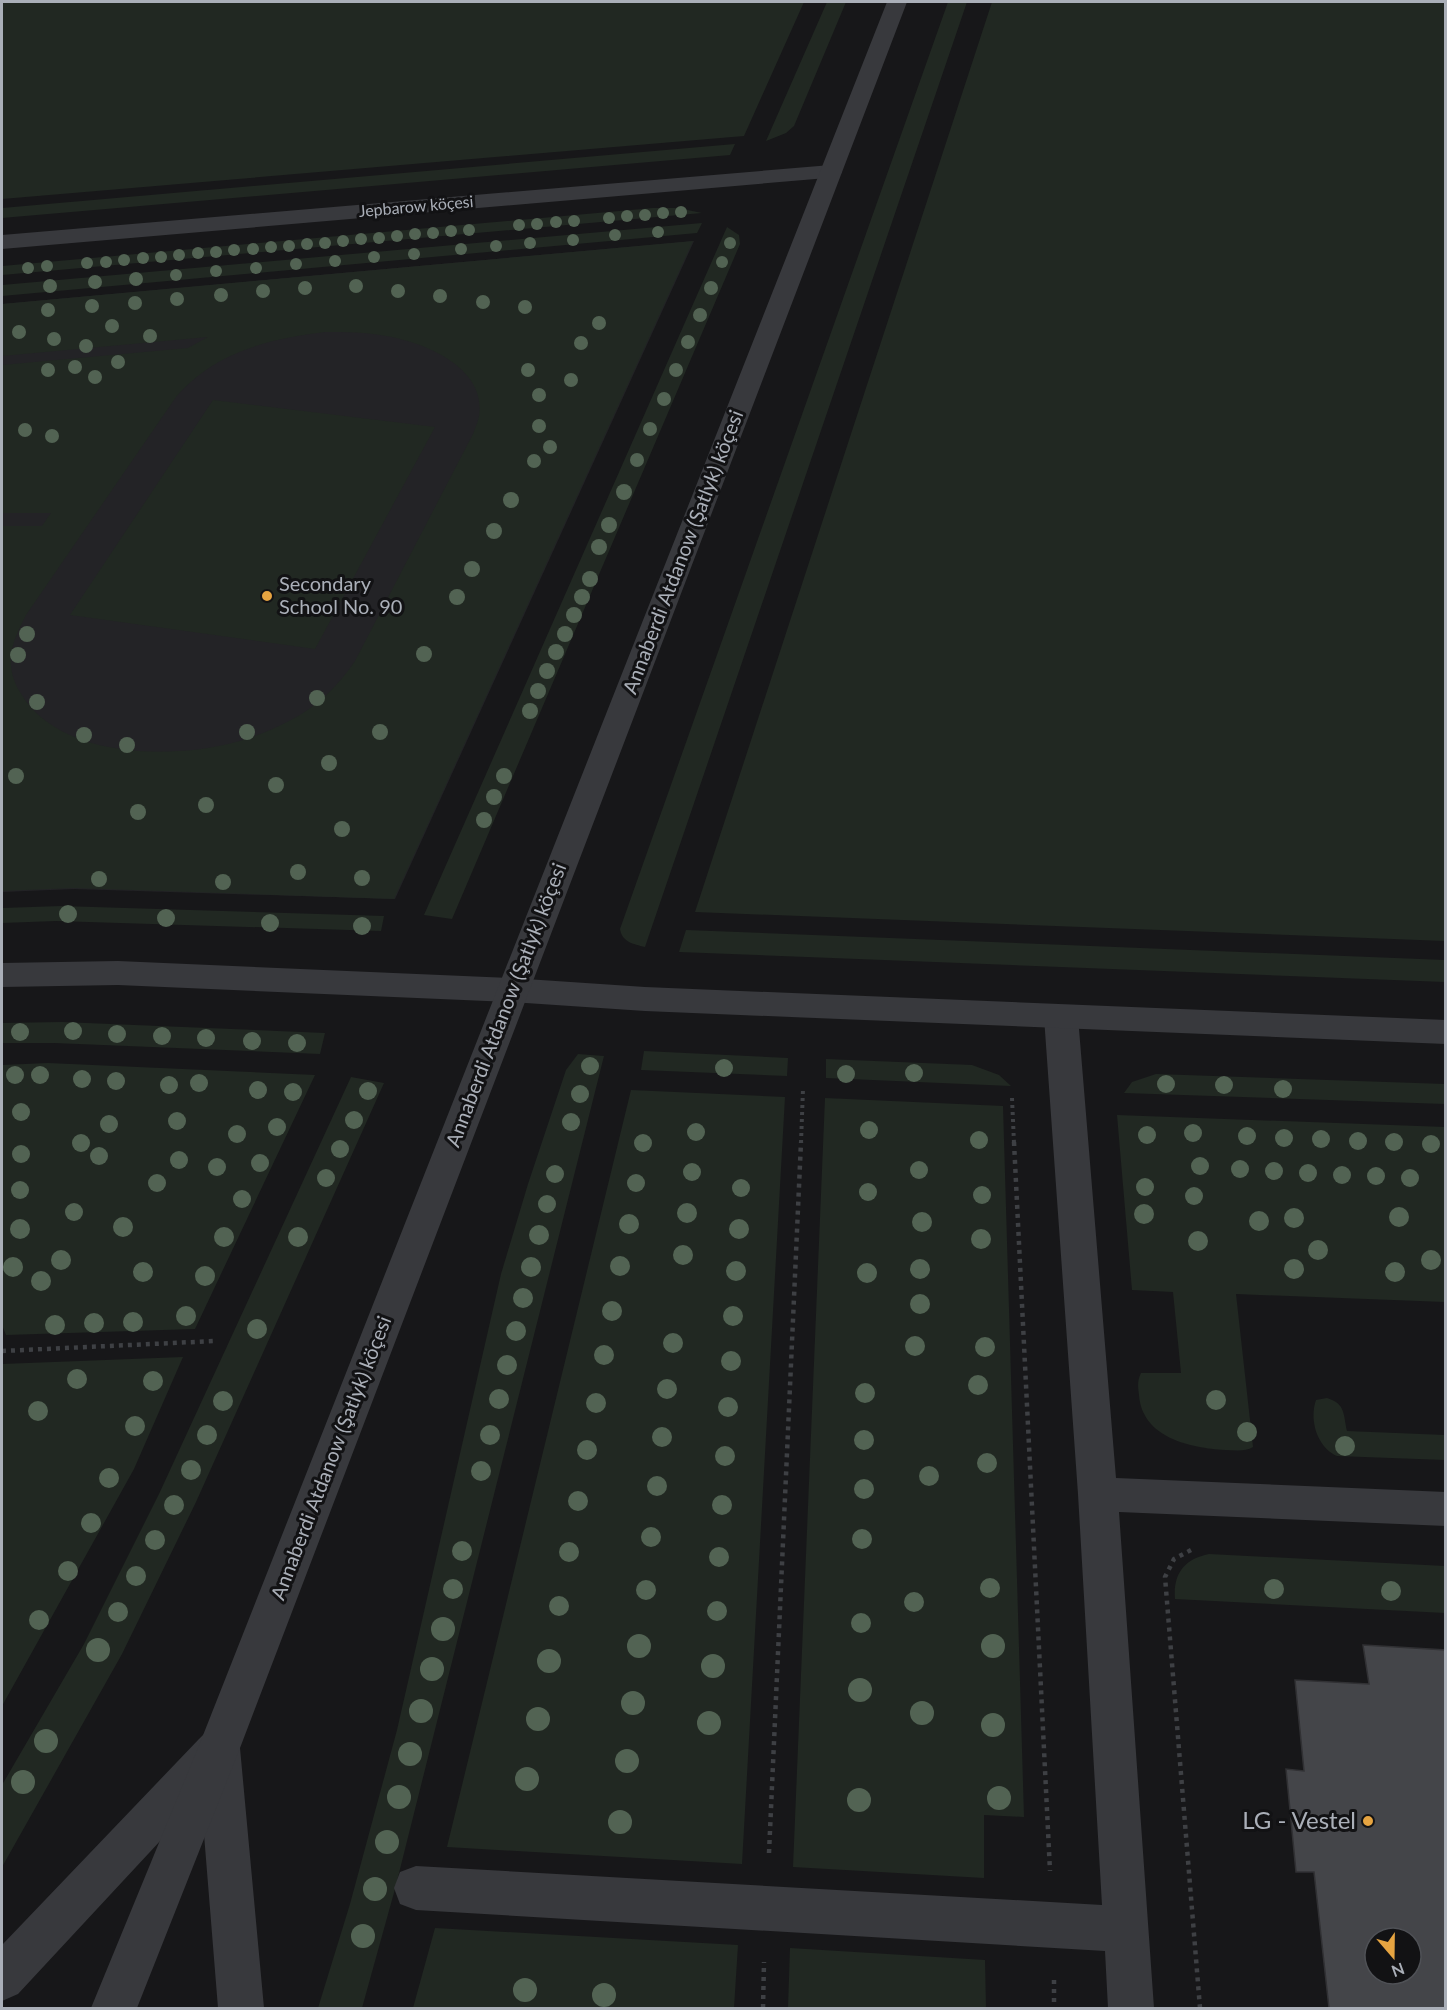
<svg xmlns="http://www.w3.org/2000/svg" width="1447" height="2010" viewBox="0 0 1447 2010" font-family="Lato,sans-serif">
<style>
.built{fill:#232326}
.green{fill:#212822;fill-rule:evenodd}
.building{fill:#444549;stroke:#313134;stroke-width:1.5;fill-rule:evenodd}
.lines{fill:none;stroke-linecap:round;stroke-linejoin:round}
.path-far1{stroke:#3e4044;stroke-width:4;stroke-dasharray:3 4;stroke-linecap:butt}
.path{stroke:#3e4044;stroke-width:4.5;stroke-dasharray:4 5;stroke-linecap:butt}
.service{fill:#38393d;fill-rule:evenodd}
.minor{fill:#38393d;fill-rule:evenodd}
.tertiary{fill:#38393d;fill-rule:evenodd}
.tree{fill:#526353}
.poi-dot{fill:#e6a441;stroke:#121214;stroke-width:2}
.labels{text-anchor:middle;stroke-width:6;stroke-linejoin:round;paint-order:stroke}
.far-street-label{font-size:16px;fill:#aaafb8;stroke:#121214}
.street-label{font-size:20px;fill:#aaafb8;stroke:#121214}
.poi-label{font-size:20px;fill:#aaafb8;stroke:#121214;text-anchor:start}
.near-poi-label{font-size:24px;fill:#aaafb8;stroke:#121214;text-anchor:end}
</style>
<rect width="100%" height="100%" fill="#171719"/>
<path class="built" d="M694 241 395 899 74 889 2 892V304Z"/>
<path class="green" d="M2 2H804L744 136 2 199Z
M827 2H846L794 126 786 133 766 141Z
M948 2H967L645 947C633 944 622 942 620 929Z
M992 2H1445V941L695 912Z
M735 144 730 155 2 218V208Z
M653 208H678L702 213 2 275V266Z
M702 223 697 233 2 296V285Z
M727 227 739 235 740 244 452 919 424 915Z
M693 241 394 899 74 888 2 891V526H42L51 513H2V365L188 348 208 337 2 356V304ZM325 332C346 332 366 332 386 336 423 342 487 367 479 416 478 422 475 428 473 434L355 661C338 686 317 707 289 721 256 739 216 749 179 751 125 755 49 744 20 692 14 683 10 670 11 658 12 642 19 629 26 615L176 397C215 352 268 339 325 332Z
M213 400 435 427 315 649 70 615Z
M61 906 384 916 381 931 56 921 2 923V908Z
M686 930 1445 960V982L679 952Z
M62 1022 325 1033 320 1054 54 1043H2V1023Z
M644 1051 788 1058 787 1076 641 1070Z
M578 1054 604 1056 395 1889 362 2008H318L350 1904 397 1730 501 1274 528 1184 566 1070Z
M826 1059 972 1065 999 1075 1011 1086 826 1078Z
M48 1063 315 1075 195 1329 6 1335 2 1325V1065Z
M1156 1074 1445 1084V1104L1124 1093 1132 1082Z
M351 1077 384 1083 196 1502 122 1654 2 1867V1785L84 1644 159 1494Z
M631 1090 785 1097 742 1864 447 1847Z
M825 1098 1003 1106 1024 1817 984 1815V1878L793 1867Z
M1117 1115 1445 1127V1302L1236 1294 1253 1447C1245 1452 1235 1450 1225 1450 1191 1448 1142 1438 1139 1395 1138 1387 1137 1381 1141 1373H1181L1173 1292 1132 1290Z
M183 1357 134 1469 2 1706V1364Z
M1327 1398C1346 1404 1343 1414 1347 1431L1445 1435V1460L1337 1456C1317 1447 1309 1420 1316 1400Z
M1209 1554 1445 1566V1613L1175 1599C1173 1574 1184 1559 1209 1554Z
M435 1928 738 1945 734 2008H413Z
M790 1948 985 1960 986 2008H788Z"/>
<path class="building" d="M1363 1645 1446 1650V2008H1329L1314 1872H1296L1286 1769 1304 1771 1295 1680 1369 1684ZM1375 1938H1411V1974H1375Z"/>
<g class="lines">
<path class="path-far1" d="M1012 1098 1014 1143
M801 1143 803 1089"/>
<path class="path" d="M1014 1142 1050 1871
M2 1351 215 1341
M1191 1550 1174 1559 1165 1577 1200 2008
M769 1853 801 1142
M1054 1980V2008
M763 2008 764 1962"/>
<path class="service" d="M1061 1005 1073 1008 1078 1017 1116 1478 1446 1492V1526L1119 1512 1154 2008H1108L1105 1951 416 1910 400 1904 394 1888 400 1872 416 1866 1102 1905 1078 1494 1044 1017 1049 1008Z"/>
<path class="minor" d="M831 165 839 167 842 172 839 177 2 249V235Z
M118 961 511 978 645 987 1446 1020V1044L645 1011 511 1002 118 985 2 987V963Z
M219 1728 234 1734 240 1748 264 2008H218L201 1797 18 1994 2 2001V1945L199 1739 204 1734Z"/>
<path class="tertiary" d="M887 2H907L240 1748 137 2008H91L198 1748Z"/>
</g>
<g class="tree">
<circle cx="681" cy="212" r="6"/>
<circle cx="663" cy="213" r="6"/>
<circle cx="645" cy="215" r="6"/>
<circle cx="627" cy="216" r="6"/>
<circle cx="609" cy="218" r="6"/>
<circle cx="574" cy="221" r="6"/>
<circle cx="556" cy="222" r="6"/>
<circle cx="537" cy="224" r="6"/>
<circle cx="519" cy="225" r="6"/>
<circle cx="469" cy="230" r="6"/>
<circle cx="451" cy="231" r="6"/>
<circle cx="658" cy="232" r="6"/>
<circle cx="433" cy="233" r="6"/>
<circle cx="415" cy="234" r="6"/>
<circle cx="615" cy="235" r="6"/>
<circle cx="397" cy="236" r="6"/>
<circle cx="379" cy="238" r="6"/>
<circle cx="361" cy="239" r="6"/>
<circle cx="573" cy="240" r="6"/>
<circle cx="343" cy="241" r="6"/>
<circle cx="325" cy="243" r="6"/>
<circle cx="530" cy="243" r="6"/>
<circle cx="730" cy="243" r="6"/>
<circle cx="307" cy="244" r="6"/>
<circle cx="289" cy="246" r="6"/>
<circle cx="496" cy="246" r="6"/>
<circle cx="271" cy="247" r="6"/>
<circle cx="253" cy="249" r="6"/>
<circle cx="461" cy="249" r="6"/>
<circle cx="234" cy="250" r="6"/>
<circle cx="216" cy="252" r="6"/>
<circle cx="198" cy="253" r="6"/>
<circle cx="414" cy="254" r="6"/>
<circle cx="179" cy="255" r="6"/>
<circle cx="161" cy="257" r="6"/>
<circle cx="374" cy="257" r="6"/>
<circle cx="143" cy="258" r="6"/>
<circle cx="124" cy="260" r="6"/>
<circle cx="335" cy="261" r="6"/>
<circle cx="106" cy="262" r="6"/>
<circle cx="722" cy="262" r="6"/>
<circle cx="87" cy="263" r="6"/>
<circle cx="296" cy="264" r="6"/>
<circle cx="47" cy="266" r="6"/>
<circle cx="28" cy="268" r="6"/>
<circle cx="256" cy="268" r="6"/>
<circle cx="216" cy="271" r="6"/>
<circle cx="176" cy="275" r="6"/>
<circle cx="136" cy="279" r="7"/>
<circle cx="95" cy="282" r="7"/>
<circle cx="50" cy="286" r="7"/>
<circle cx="356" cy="286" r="7"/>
<circle cx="305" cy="288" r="7"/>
<circle cx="711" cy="288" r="7"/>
<circle cx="263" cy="291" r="7"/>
<circle cx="398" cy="291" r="7"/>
<circle cx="221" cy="295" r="7"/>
<circle cx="440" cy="296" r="7"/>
<circle cx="177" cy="299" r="7"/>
<circle cx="483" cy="302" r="7"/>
<circle cx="135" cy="303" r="7"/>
<circle cx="92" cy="306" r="7"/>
<circle cx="525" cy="307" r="7"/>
<circle cx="48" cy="310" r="7"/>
<circle cx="700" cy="315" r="7"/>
<circle cx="599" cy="323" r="7"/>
<circle cx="112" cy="326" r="7"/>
<circle cx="19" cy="332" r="7"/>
<circle cx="150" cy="336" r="7"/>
<circle cx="54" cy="339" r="7"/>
<circle cx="688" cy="342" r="7"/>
<circle cx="581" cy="343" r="7"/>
<circle cx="86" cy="346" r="7"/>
<circle cx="118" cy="362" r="7"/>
<circle cx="75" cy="367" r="7"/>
<circle cx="48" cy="370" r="7"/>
<circle cx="528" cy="370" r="7"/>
<circle cx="676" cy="370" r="7"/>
<circle cx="95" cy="377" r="7"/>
<circle cx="571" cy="380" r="7"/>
<circle cx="539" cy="395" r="7"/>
<circle cx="664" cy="399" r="7"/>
<circle cx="539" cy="426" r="7"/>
<circle cx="650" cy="429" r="7"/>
<circle cx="25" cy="430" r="7"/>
<circle cx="52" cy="436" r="7"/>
<circle cx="550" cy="447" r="7"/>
<circle cx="637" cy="460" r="7"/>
<circle cx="534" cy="461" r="7"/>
<circle cx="624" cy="492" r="8"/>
<circle cx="511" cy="500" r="8"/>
<circle cx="609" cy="525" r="8"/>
<circle cx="494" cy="531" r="8"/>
<circle cx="599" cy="547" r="8"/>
<circle cx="472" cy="569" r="8"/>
<circle cx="590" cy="579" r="8"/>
<circle cx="457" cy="597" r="8"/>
<circle cx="582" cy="597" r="8"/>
<circle cx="574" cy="615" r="8"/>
<circle cx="27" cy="634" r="8"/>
<circle cx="565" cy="634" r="8"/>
<circle cx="556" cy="652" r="8"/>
<circle cx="424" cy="654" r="8"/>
<circle cx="18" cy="655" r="8"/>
<circle cx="547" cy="671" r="8"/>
<circle cx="538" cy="691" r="8"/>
<circle cx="317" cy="698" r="8"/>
<circle cx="37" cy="702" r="8"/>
<circle cx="530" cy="711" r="8"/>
<circle cx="247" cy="732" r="8"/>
<circle cx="380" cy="732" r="8"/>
<circle cx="84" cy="735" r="8"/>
<circle cx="127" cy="745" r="8"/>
<circle cx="329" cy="763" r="8"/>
<circle cx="16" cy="776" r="8"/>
<circle cx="504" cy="776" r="8"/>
<circle cx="276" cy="785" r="8"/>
<circle cx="494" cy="797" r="8"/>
<circle cx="206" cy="805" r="8"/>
<circle cx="138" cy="812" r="8"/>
<circle cx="484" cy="820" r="8"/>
<circle cx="342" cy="829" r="8"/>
<circle cx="298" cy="872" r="8"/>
<circle cx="362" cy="878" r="8"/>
<circle cx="99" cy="879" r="8"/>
<circle cx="223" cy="882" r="8"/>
<circle cx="68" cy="914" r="9"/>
<circle cx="166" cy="918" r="9"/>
<circle cx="270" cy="923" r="9"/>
<circle cx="362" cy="926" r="9"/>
<circle cx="73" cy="1031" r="9"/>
<circle cx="20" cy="1032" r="9"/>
<circle cx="117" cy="1034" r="9"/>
<circle cx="162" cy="1036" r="9"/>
<circle cx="206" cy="1038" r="9"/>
<circle cx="252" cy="1041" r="9"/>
<circle cx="297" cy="1043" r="9"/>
<circle cx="590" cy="1066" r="9"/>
<circle cx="724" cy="1068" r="9"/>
<circle cx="914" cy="1073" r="9"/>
<circle cx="846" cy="1074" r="9"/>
<circle cx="15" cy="1075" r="9"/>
<circle cx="40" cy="1075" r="9"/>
<circle cx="82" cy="1079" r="9"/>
<circle cx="116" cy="1081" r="9"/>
<circle cx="199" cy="1083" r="9"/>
<circle cx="1166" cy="1084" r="9"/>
<circle cx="169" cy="1085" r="9"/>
<circle cx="1224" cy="1085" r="9"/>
<circle cx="1283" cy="1089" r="9"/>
<circle cx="258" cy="1090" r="9"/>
<circle cx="368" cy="1091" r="9"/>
<circle cx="293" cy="1092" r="9"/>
<circle cx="580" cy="1094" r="9"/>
<circle cx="21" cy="1112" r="9"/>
<circle cx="354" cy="1120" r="9"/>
<circle cx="177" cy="1121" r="9"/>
<circle cx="571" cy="1122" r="9"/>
<circle cx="109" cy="1124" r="9"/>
<circle cx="277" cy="1127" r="9"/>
<circle cx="869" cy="1130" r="9"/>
<circle cx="696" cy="1132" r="9"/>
<circle cx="1193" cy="1133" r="9"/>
<circle cx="237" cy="1134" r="9"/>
<circle cx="1147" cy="1135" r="9"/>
<circle cx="1247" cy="1136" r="9"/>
<circle cx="1284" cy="1138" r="9"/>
<circle cx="1321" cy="1139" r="9"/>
<circle cx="979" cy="1140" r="9"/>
<circle cx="1358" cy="1141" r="9"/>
<circle cx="1394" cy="1142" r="9"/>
<circle cx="81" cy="1143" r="9"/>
<circle cx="643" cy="1143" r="9"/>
<circle cx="1431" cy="1144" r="9"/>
<circle cx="340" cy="1149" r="9"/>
<circle cx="21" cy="1154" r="9"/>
<circle cx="99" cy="1156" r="9"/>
<circle cx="179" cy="1160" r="9"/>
<circle cx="260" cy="1163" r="9"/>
<circle cx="1200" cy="1166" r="9"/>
<circle cx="217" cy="1167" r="9"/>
<circle cx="1240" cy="1169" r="9"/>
<circle cx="919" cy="1170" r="9"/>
<circle cx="1274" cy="1171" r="9"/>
<circle cx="692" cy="1172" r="9"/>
<circle cx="1308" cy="1173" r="9"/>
<circle cx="555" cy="1174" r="9"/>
<circle cx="1342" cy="1175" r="9"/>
<circle cx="1376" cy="1176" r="9"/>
<circle cx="326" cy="1178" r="9"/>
<circle cx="1410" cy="1178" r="9"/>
<circle cx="157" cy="1183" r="9"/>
<circle cx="636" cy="1183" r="9"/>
<circle cx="1145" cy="1187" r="9"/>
<circle cx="741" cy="1188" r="9"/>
<circle cx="20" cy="1190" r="9"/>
<circle cx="868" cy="1192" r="9"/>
<circle cx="982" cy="1195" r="9"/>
<circle cx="1194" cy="1196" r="9"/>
<circle cx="242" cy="1199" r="9"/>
<circle cx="547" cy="1204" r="9"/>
<circle cx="687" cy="1213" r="10"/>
<circle cx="74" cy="1212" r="9"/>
<circle cx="1144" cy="1214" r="10"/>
<circle cx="1399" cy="1217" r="10"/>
<circle cx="1294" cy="1218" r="10"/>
<circle cx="1259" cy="1221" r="10"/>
<circle cx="922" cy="1222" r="10"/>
<circle cx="629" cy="1224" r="10"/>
<circle cx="123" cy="1227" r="10"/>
<circle cx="20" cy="1229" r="10"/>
<circle cx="739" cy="1229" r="10"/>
<circle cx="539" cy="1235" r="10"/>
<circle cx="224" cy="1237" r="10"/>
<circle cx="298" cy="1237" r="10"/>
<circle cx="981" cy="1239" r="10"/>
<circle cx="1198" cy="1241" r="10"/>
<circle cx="1318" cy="1250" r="10"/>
<circle cx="683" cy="1255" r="10"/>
<circle cx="61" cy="1260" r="10"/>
<circle cx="1431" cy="1260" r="10"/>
<circle cx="620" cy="1266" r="10"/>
<circle cx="13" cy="1267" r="10"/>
<circle cx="531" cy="1267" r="10"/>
<circle cx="920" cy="1269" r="10"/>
<circle cx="1294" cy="1269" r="10"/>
<circle cx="736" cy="1271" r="10"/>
<circle cx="143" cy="1272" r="10"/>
<circle cx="1395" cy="1272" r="10"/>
<circle cx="867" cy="1273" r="10"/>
<circle cx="205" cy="1276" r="10"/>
<circle cx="41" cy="1281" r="10"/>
<circle cx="523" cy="1298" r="10"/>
<circle cx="920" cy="1304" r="10"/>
<circle cx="612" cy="1311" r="10"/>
<circle cx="186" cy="1316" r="10"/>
<circle cx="733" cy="1316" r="10"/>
<circle cx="133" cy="1322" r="10"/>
<circle cx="94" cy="1323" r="10"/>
<circle cx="55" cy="1325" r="10"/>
<circle cx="257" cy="1329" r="10"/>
<circle cx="516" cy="1331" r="10"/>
<circle cx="673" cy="1343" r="10"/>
<circle cx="915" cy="1346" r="10"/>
<circle cx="985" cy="1347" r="10"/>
<circle cx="604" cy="1355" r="10"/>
<circle cx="731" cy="1361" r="10"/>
<circle cx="507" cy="1365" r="10"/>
<circle cx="77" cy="1379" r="10"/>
<circle cx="153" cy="1381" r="10"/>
<circle cx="978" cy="1385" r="10"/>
<circle cx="667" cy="1389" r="10"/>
<circle cx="865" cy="1393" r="10"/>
<circle cx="499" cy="1399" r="10"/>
<circle cx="1216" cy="1400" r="10"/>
<circle cx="223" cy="1401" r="10"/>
<circle cx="596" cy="1403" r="10"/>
<circle cx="728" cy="1407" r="10"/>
<circle cx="38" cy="1411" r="10"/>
<circle cx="135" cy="1426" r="10"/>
<circle cx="1247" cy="1432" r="10"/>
<circle cx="207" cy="1435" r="10"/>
<circle cx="490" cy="1435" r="10"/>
<circle cx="662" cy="1437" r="10"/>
<circle cx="864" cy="1440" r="10"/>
<circle cx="1345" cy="1446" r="10"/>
<circle cx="587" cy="1450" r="10"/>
<circle cx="725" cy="1456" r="10"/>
<circle cx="987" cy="1463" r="10"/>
<circle cx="191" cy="1470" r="10"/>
<circle cx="481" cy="1471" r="10"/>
<circle cx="929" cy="1476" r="10"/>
<circle cx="109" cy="1478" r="10"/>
<circle cx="657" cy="1486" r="10"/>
<circle cx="864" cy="1489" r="10"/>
<circle cx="578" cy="1501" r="10"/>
<circle cx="174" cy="1505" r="10"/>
<circle cx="722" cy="1505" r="10"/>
<circle cx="91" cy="1523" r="10"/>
<circle cx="651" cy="1537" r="10"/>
<circle cx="862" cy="1539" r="10"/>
<circle cx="155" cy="1540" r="10"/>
<circle cx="462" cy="1551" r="10"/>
<circle cx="569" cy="1552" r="10"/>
<circle cx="719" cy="1557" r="10"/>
<circle cx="68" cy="1571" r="10"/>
<circle cx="136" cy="1576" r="10"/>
<circle cx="990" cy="1588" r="10"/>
<circle cx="453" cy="1589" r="10"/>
<circle cx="1274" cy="1589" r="10"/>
<circle cx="646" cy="1590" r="10"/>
<circle cx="1391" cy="1591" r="10"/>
<circle cx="914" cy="1602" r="10"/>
<circle cx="559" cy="1606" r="10"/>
<circle cx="717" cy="1611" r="10"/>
<circle cx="118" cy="1612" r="10"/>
<circle cx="39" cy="1620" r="10"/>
<circle cx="861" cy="1623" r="10"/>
<circle cx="443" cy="1629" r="12"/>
<circle cx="639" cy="1646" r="12"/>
<circle cx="993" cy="1646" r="12"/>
<circle cx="98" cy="1650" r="12"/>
<circle cx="549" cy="1661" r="12"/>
<circle cx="713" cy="1666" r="12"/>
<circle cx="432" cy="1669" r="12"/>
<circle cx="860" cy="1690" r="12"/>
<circle cx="633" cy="1703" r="12"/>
<circle cx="421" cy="1711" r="12"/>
<circle cx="922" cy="1713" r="12"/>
<circle cx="538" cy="1719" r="12"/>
<circle cx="709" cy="1723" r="12"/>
<circle cx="993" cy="1725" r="12"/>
<circle cx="46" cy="1741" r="12"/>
<circle cx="410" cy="1754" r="12"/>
<circle cx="627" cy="1761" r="12"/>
<circle cx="527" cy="1779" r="12"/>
<circle cx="23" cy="1782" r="12"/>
<circle cx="399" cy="1797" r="12"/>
<circle cx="999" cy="1798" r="12"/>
<circle cx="859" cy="1800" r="12"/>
<circle cx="620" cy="1822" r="12"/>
<circle cx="387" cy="1842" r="12"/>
<circle cx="375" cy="1889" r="12"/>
<circle cx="363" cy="1936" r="12"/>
<circle cx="525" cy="1990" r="12"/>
<circle cx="604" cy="1995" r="12"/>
</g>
<g class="poi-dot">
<circle cx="267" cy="596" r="6"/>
<circle cx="1368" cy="1821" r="6"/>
</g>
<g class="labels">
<g class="far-street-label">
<text transform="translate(416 206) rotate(-5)" y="6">Jepbarow köçesi</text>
</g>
<g class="street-label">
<text transform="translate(683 552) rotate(-69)" y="7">Annaberdi Atdanow (Şatlyk) köçesi</text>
<text transform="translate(506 1005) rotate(-69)" y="7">Annaberdi Atdanow (Şatlyk) köçesi</text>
<text transform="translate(331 1458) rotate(-69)" y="7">Annaberdi Atdanow (Şatlyk) köçesi</text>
</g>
<g class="poi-label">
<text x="279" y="591">Secondary<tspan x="279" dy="23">School No. 90</tspan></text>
</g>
<g class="near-poi-label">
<text x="1356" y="1829">LG - Vestel</text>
</g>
</g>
<rect width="1447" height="2010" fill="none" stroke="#aaafb8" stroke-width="6"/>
<g transform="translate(1393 1956) rotate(160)"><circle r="28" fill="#121214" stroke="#4f5156" stroke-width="1.5"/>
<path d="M0-4.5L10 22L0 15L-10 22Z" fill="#e6a441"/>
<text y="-9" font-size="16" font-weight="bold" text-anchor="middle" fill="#aaafb8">N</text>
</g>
</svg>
